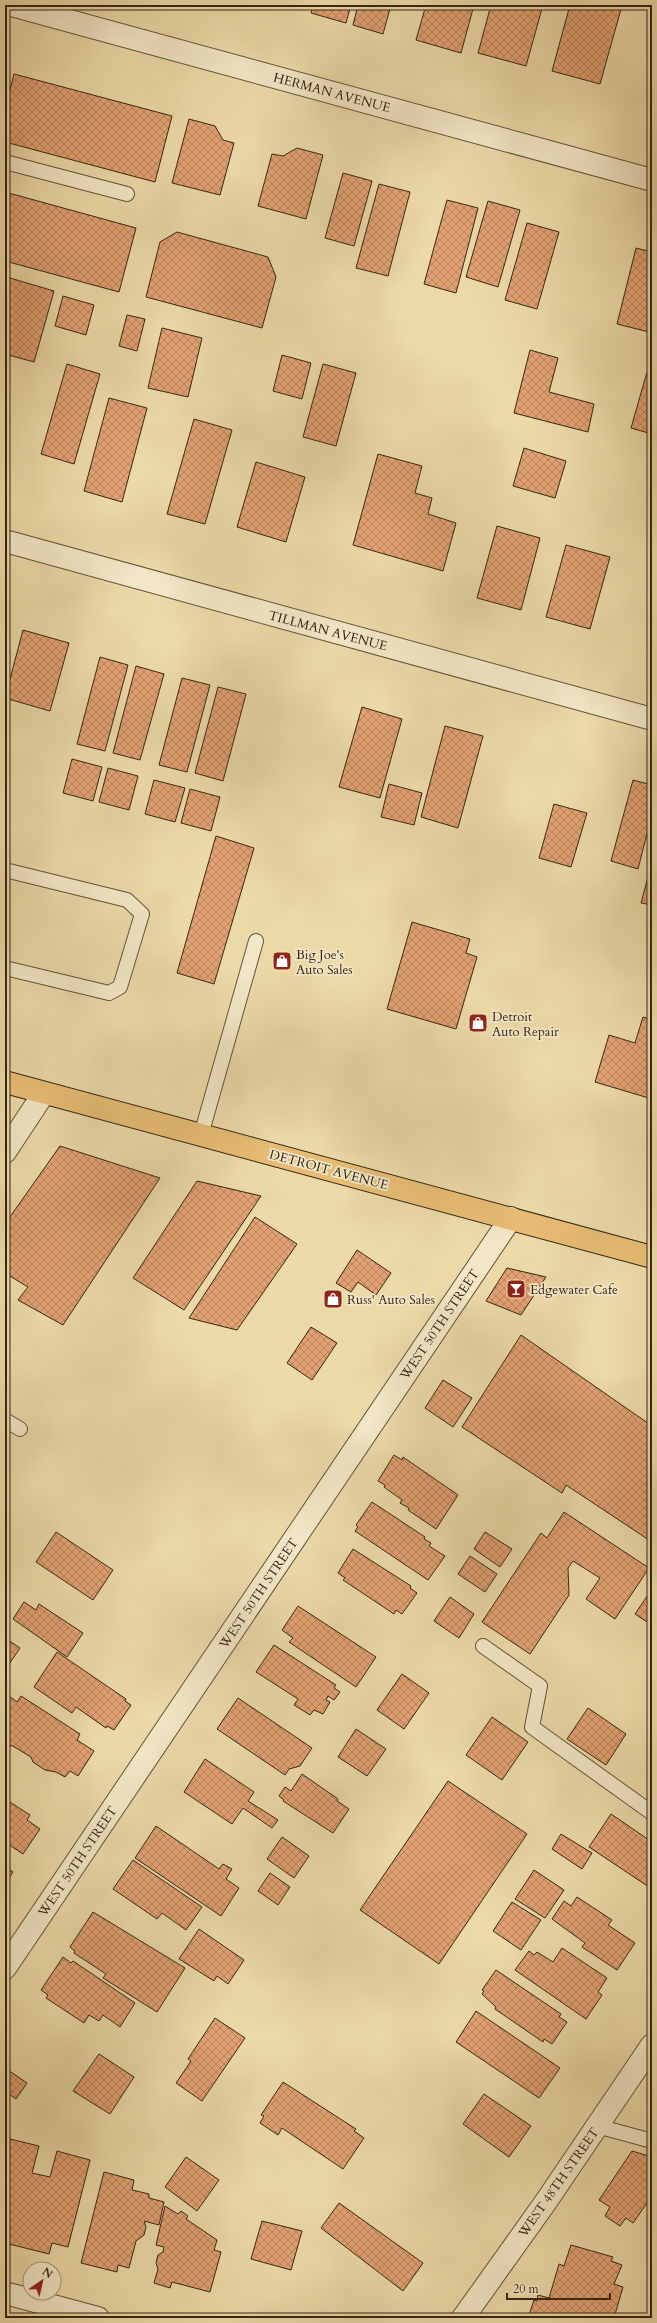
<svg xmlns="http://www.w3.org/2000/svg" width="657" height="2323" viewBox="0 0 657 2323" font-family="Cardo,serif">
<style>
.building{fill:url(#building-cross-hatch);stroke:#352614}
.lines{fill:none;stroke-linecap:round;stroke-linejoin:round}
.service-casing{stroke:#625339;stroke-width:16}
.minor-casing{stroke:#625339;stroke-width:24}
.tertiary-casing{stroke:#625339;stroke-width:24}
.primary-casing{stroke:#352614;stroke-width:24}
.service{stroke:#f2e6c6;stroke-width:14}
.minor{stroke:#f2e6c6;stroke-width:22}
.tertiary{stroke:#f2e6c6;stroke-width:22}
.primary{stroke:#e6bc74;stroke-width:22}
.labels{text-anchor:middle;stroke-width:3.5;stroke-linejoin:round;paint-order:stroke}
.street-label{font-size:13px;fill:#352614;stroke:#f2e6c6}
.poi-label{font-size:13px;fill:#352614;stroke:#f2e6c6;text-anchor:start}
</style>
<defs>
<pattern id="building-cross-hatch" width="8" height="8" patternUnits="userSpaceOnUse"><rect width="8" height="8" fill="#e2a172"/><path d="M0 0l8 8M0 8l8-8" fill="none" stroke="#b8835c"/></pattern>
</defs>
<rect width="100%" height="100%" fill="#ebd9a7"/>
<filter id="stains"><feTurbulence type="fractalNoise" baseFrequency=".005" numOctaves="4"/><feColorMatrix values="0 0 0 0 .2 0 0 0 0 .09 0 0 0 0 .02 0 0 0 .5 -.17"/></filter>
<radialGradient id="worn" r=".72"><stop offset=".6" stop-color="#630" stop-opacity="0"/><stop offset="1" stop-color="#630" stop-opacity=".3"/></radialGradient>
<path class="building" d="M313 5H351L346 23 311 13Z
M358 5H391L383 34 353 25Z
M426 5H474L461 53 416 40Z
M491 5H543L526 66 478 53Z
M570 5H608L621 9 600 84 552 71Z
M14 74 172 116 155 182 5 142V110Z
M189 119 215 126 223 140 234 143 220 195 172 183Z
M297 148 323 155 306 219 258 206 272 154 283 156Z
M343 173 372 181 354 246 325 238Z
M379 184 410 192 388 276 356 268Z
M5 192 136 228 119 292 5 261Z
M447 200 478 208 456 293 424 284Z
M488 201 520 210 498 287 466 277Z
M527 223 559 232 537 309 505 300Z
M177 232 268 257 276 277 262 328 146 297 160 242Z
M636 248 652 252V321L649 332 617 324Z
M10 278 54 291 34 362 5 354V296Z
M63 296 94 305 86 335 55 326Z
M127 315 145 319 137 351 119 346Z
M162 328 202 338 188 397 148 388Z
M530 350 558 358 549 392 594 404 588 432 514 413Z
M282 355 311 363 302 399 273 391Z
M67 364 100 374 74 464 41 454Z
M323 364 356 373 336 446 303 437Z
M647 372 652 373V434L631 428Z
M109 398 147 408 122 502 84 491Z
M194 419 232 430 205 524 167 514Z
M524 448 566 461 555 498 513 486Z
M378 454 422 466 415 493 432 498 428 514 456 523 443 571 353 545Z
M256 462 305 477 286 542 237 527Z
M497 526 540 538 521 610 477 598Z
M566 545 610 557 590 629 546 617Z
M23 630 69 643 50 711 5 698Z
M100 657 128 665 105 751 77 744Z
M136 666 164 674 140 760 113 753Z
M182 678 210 685 187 772 159 765Z
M218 687 246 694 223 781 195 773Z
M362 707 402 719 380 798 339 787Z
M445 726 483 736 458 828 421 817Z
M72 759 102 767 93 801 63 793Z
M108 768 138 776 129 810 99 802Z
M154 780 185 788 175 822 145 814Z
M633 780 652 785V814L638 869 611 861Z
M389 784 422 793 414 825 381 817Z
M190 789 220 797 211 831 181 823Z
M554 804 587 813 571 867 539 858Z
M216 836 254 848 214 984 177 973Z
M652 862V905L641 903Z
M412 922 470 939 466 953 477 957 456 1029 387 1009Z
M643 1017 652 1020V1099L595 1082 609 1035 635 1043Z
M60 1146 160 1178 63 1325 18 1300 28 1287 5 1273V1224Z
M197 1181 261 1196 184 1310 133 1278Z
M255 1217 297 1244 237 1330 189 1318Z
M357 1250 391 1273 376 1295 358 1282 351 1292 336 1283Z
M507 1268 546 1277 521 1315 486 1301Z
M311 1327 337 1343 312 1380 287 1363Z
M521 1335 652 1426V1535L649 1540 566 1485 562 1493 462 1427Z
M443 1380 472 1398 453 1427 425 1408Z
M394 1455 402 1460 403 1457 458 1495 436 1529 408 1510 409 1508 400 1503 402 1500 384 1487 385 1485 378 1481Z
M372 1502 425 1537 424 1539 431 1543 429 1546 445 1556 428 1580 355 1531 358 1527 356 1525Z
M564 1512 649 1568 615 1619 586 1599 600 1578 573 1561 568 1568 569 1595 530 1654 482 1622 541 1533 547 1538Z
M56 1532 113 1570 93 1600 36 1562Z
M485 1532 512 1549 500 1567 474 1549Z
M353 1549 411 1586 410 1588 417 1593 402 1614 396 1610 394 1614 343 1580 345 1578 338 1573Z
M470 1556 497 1574 485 1592 458 1574Z
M652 1589V1625L635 1614Z
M450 1597 474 1614 459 1638 434 1621Z
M24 1602 36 1610 39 1604 83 1633 67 1657 13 1619Z
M298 1606 376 1657 356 1687 289 1642 293 1638 282 1630Z
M5 1638 20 1648 5 1670Z
M274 1645 336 1685 334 1688 340 1692 334 1700 328 1696 326 1700 330 1702 323 1714 314 1710 310 1715 294 1705 298 1699 256 1672Z
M57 1652 126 1699 125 1701 131 1705 114 1730 107 1726 106 1728 76 1707 72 1713 34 1687Z
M402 1674 429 1693 404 1729 377 1710Z
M9 1696 17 1702 21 1696 80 1734 77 1740 94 1751 78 1776 70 1771 65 1777 56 1772 45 1770 33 1762 31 1757 11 1745 10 1747 5 1743V1703Z
M238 1698 312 1748 300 1766 289 1769 285 1775 217 1729Z
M588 1708 626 1734 606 1765 567 1739Z
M492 1717 528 1742 502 1780 466 1755Z
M356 1729 386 1749 367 1776 338 1757Z
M205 1759 254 1792 248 1801 278 1820 272 1828 243 1808 232 1824 184 1792Z
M302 1774 338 1799 337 1801 349 1809 333 1833 283 1801 284 1800 279 1796 285 1787 291 1791Z
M448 1781 527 1834 439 1964 360 1910Z
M5 1799 30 1815 27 1820 40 1829 23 1854 5 1842Z
M611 1814 652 1842V1889L589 1847Z
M156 1826 219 1869 223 1864 232 1869 226 1879 239 1888 221 1916 135 1858Z
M561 1834 592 1853 582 1869 552 1849Z
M282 1837 309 1856 294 1878 267 1859Z
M133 1860 202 1907 186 1930 162 1913 157 1919 113 1889Z
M5 1867 13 1872 5 1884Z
M534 1870 564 1890 545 1918 515 1899Z
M270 1873 290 1887 278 1905 258 1891Z
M577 1897 612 1920 608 1925 635 1943 617 1970 582 1947 585 1943 552 1919 564 1901 571 1906Z
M512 1902 541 1920 521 1950 493 1931Z
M93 1912 185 1968 157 2012 103 1978 106 1974 74 1953 75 1951 70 1947Z
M199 1929 244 1960 228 1984 217 1976 214 1981 179 1959Z
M562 1948 607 1978 598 1992 602 1995 586 2019 515 1970 529 1951 534 1955 537 1952 553 1962Z
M63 1957 71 1963 73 1961 135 2003 120 2027 103 2015 99 2021 89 2015 84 2023 46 1998 48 1995 41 1990Z
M496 1970 561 2014 559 2017 567 2022 552 2044 544 2039 543 2042 495 2009 496 2007 482 1994 484 1991 482 1990Z
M476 2011 560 2068 539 2098 456 2042Z
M215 2018 245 2038 202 2101 176 2083 191 2061 188 2059Z
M99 2054 134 2077 110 2114 73 2091Z
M5 2068 27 2083 16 2099 5 2091Z
M283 2082 356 2129 354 2131 364 2138 343 2169 282 2128 278 2135 260 2123 264 2116 261 2115Z
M484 2094 531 2126 509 2157 463 2124Z
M6 2138 39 2146 32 2173 50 2177 57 2151 90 2160 68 2247 52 2243 49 2254 5 2243Z
M632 2151 652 2157V2196L633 2223 626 2218 620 2226 605 2216 610 2207 599 2200Z
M186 2157 219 2180 197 2211 165 2187Z
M104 2172 134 2180 132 2190 149 2194V2198L164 2202 159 2225 144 2221 146 2227 144 2235 136 2241 129 2268 118 2265 117 2272 81 2263Z
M339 2203 423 2263 403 2291 321 2228Z
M165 2206 178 2214 181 2211 188 2216 186 2219 217 2240 214 2250 221 2252 210 2292 172 2282 170 2288 154 2283 158 2269 156 2263 158 2255 163 2252 164 2247 156 2245Z
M262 2221 302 2231 291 2270 251 2259Z
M571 2245 613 2257 611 2261 622 2265 614 2284 623 2287 614 2318H528L534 2300 537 2301 538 2295 549 2298 559 2264 564 2266Z"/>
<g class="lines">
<g class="service-casing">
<path id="service" d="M5 162 127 194
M5 870 127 900 142 914 120 987 109 993 5 968
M201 1135 256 941
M5 1420 20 1429
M483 1646 540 1686 532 1727 652 1813
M597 2126 652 2141"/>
</g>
<g class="minor-casing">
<path id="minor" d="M11 5 652 180
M5 541 652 719
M5 1152 44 1093
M5 1968 511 1218
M463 2318 545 2203 652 2045"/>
</g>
<g class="tertiary-casing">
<path id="tertiary" d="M5 2293 98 2318"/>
</g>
<g class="primary-casing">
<path id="primary" d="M5 1082 652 1257"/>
</g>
<use href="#service" class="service"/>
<use href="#minor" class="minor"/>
<use href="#tertiary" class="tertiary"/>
<use href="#primary" class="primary"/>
</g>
<defs>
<g id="shop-square" transform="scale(1)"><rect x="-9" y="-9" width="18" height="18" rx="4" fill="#8f2418" stroke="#f2e6c6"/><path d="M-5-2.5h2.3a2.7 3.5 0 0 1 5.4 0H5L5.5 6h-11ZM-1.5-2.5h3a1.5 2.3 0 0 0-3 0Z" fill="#fff"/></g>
<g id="bar-square" transform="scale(1)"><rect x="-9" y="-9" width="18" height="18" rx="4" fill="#8f2418" stroke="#f2e6c6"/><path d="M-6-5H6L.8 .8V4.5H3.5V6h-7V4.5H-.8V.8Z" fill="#fff"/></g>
</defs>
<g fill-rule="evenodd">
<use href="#shop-square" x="282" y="961"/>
<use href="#shop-square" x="478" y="1023"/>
<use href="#bar-square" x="516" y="1289"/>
<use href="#shop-square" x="333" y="1299"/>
</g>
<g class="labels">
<g class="street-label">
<text transform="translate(332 92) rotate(15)" y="5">HERMAN AVENUE</text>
<text transform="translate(328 630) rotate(15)" y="5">TILLMAN AVENUE</text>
<text transform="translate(329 1169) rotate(15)" y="5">DETROIT AVENUE</text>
<text transform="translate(439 1324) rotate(-56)" y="5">WEST 50TH STREET</text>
<text transform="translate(258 1593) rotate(-56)" y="5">WEST 50TH STREET</text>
<text transform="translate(77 1861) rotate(-56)" y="5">WEST 50TH STREET</text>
<text transform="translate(558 2182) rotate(-55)" y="5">WEST 48TH STREET</text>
</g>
<g class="poi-label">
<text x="296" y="959">Big Joe's<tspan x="296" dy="15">Auto Sales</tspan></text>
<text x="492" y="1021">Detroit<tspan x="492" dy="15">Auto Repair</tspan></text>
<text x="530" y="1294">Edgewater Cafe</text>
<text x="347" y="1304">Russ' Auto Sales</text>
</g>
</g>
<rect width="657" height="2323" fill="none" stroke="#ebd9a7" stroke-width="20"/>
<rect x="6" y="6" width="645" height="2311" fill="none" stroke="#352614" stroke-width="2"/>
<rect x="10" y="10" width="637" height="2303" fill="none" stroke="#352614"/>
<g transform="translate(42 2281) rotate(34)"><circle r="19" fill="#f2e6c6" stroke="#a6997f"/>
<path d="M0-3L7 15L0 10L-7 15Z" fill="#8f2418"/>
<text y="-6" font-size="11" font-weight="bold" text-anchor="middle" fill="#352614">N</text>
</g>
<path d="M507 2293v6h103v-6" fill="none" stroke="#352614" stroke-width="2"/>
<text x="513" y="2293" font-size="12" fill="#352614" stroke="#f2e6c6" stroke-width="3" paint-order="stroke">20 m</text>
<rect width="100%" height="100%" filter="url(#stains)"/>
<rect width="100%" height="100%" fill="url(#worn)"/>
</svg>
